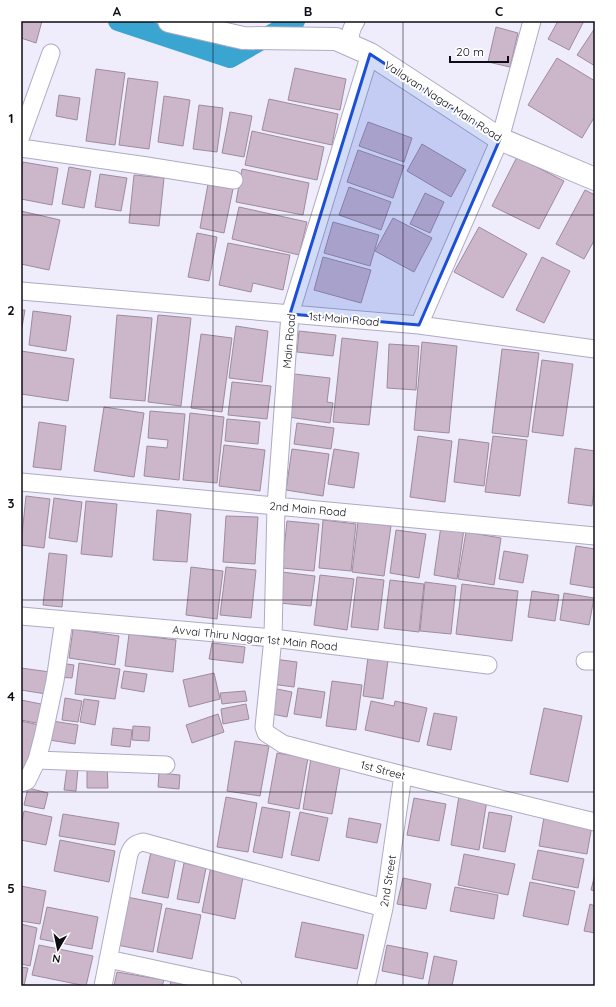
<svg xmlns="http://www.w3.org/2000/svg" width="616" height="1007" viewBox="0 0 616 1007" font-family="Quicksand,sans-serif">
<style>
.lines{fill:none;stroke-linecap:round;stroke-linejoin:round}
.canal{stroke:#3ba5d1;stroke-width:20}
.building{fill:#cbb6ca;stroke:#9f8b9e}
.minor-casing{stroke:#afaac3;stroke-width:19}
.tertiary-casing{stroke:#afaac3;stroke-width:24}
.minor{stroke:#fff;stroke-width:17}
.tertiary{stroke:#fff;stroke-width:22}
.marked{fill:#1d4ed8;fill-opacity:0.2;stroke:#1d4ed8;stroke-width:3;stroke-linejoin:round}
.grid{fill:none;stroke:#0e0c14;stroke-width:1;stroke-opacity:0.55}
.labels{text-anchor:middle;stroke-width:4;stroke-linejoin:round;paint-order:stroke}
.street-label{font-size:11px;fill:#0e0c14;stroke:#fff}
.neatline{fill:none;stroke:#0e0c14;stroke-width:1.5}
.grid-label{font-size:13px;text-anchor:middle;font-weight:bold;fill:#0e0c14}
</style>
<rect width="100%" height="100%" fill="#efecfc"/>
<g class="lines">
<path class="canal" d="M118 21 230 58 295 21"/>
</g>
<path class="building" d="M21 21H42L36 43 21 38Z
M558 21H584L569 50 548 39Z
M496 27 518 33 510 67 488 62Z
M595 28V66L577 55Z
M557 58 595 81V116L582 138 528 105Z
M295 68 346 79 340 110 288 100Z
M96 69 125 73 115 145 86 141Z
M128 78 158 82 149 149 119 145Z
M59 95 80 98 77 120 56 116Z
M164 96 190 100 183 146 158 142Z
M269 99 338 114 332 145 262 130Z
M199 105 223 108 217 152 193 149Z
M230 112 252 116 244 157 222 153Z
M368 122 412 138 404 162 359 146Z
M252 131 324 147 317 180 245 165Z
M422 144 466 170 451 197 407 171Z
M358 150 404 166 393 198 347 182Z
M517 157 564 181 539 229 492 206Z
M23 162 58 168 52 205 21 199V173Z
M69 167 91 171 84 208 62 204Z
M242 169 309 183 303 215 236 202Z
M100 174 127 178 121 211 95 207Z
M134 175 164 178 159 226 129 223Z
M208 184 233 189 224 233 200 228Z
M349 187 391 202 381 230 339 215Z
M585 190 595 195V239L584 259 556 244Z
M425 193 444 202 430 233 410 224Z
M239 207 307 222 299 255 232 239Z
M21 211 60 220 49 270 21 264Z
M393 218 432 238 414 272 375 251Z
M333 222 379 235 370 266 324 253Z
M479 227 527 254 503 298 454 272Z
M197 233 217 237 209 281 188 277Z
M228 243 290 255 283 290 253 283 251 292 219 285Z
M323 257 371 270 361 303 314 290Z
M542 257 570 271 544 323 516 310Z
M21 310H25L21 333Z
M33 311 71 316 66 351 29 345Z
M117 315 152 318 145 401 110 398Z
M158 315 191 318 181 406 148 402Z
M236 326 268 331 262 382 229 378Z
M299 331 336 335 333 356 297 352Z
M201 334 232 338 222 412 191 408Z
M342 338 378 342 369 425 333 422Z
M422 342 457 346 449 433 414 430Z
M389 344 419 346 416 390 387 388Z
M502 349 539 353 528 437 492 433Z
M21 351 74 359 68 401 21 394Z
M542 360 573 364 563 436 532 432Z
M294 374 330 378 327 402 333 403 330 423 288 417Z
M232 382 271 386 267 419 228 415Z
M104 407 144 413 134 477 94 471Z
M150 411 185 414 179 480 144 476 147 446 167 448 168 440 148 438Z
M190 413 224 417 217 483 183 480Z
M227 419 260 422 258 444 225 441Z
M39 422 66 426 61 470 33 467Z
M297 423 334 428 331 449 294 444Z
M418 436 452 441 445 502 410 497Z
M493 436 527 440 520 496 485 492Z
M459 439 489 443 484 486 454 482Z
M224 445 265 450 260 491 219 486Z
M575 448 595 451V481L592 506 568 503Z
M292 449 329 454 323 496 286 490Z
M334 449 359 453 354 488 328 484Z
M26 496 50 499 44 548 21 545Z
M54 498 82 502 77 542 49 538Z
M86 501 117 504 112 557 81 554Z
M157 510 191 514 187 562 153 560Z
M226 516 258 517 255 564 223 562Z
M323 520 356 524 351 571 319 568Z
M287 521 319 524 314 571 282 568Z
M358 522 391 526 384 576 352 572Z
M441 526 464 529 457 579 434 575Z
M396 530 426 534 419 578 390 573Z
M466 532 501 538 494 585 458 579Z
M576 546 595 549V588L570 584Z
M504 551 528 555 523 583 499 579Z
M49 553 67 555 62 607 43 605Z
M191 567 223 571 217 619 186 615Z
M226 567 256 570 251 618 220 615Z
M282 572 315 576 311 606 279 603Z
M320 575 354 579 347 630 314 625Z
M357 577 384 580 378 630 351 627Z
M390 580 424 584 419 632 384 628Z
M425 582 456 586 451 634 420 631Z
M462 584 518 591 512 641 456 634Z
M532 591 559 595 555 621 528 617Z
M564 593 594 598 589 625 560 620Z
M73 629 119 636 115 665 69 658Z
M129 634 176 640 173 672 125 666Z
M212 643 245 647 243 663 209 659Z
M368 657 388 660 383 699 363 696Z
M274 659 297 662 294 687 271 684Z
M60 663 74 665 72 678 58 677Z
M79 663 120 669 115 699 75 694Z
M21 668 50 672 46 694 21 690Z
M124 671 147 674 144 692 121 688Z
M214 673 220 699 189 707 183 680Z
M332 681 362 685 356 730 326 726Z
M272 688 292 692 287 717 267 713Z
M298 688 325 692 321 718 294 714Z
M245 691 247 701 222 704 220 693Z
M65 698 82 701 78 722 62 720Z
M84 699 99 701 95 725 80 722Z
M21 700 46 705 42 724 21 720Z
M371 701 394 706 395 701 427 708 419 742 365 730Z
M246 704 249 719 223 724 221 709Z
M544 708 582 716 568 782 530 774Z
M434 713 457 717 451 750 427 745Z
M218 714 224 732 192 743 186 725Z
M21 721 39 725 28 770 21 768Z
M52 721 78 725 75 744 49 740Z
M133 726 150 727 149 741 132 740Z
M113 728 132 730 130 747 111 745Z
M235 741 269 746 260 796 227 791Z
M277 753 308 758 299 809 268 803Z
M311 758 341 763 332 814 303 809Z
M87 765H107L108 788H87Z
M67 767 78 769 76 791 64 790Z
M159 773 180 775 179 789 158 787Z
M28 788 48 793 44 809 24 805Z
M459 796 487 800 479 850 451 845Z
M226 797 257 803 248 852 217 847Z
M414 798 446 804 439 841 407 835Z
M262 807 290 812 282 858 253 852Z
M24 811 52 817 46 845 21 840V827Z
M300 812 328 818 319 861 291 855Z
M489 812 512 816 505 852 483 848Z
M63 814 119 823 115 845 59 836Z
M544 817 592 825 587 854 539 846Z
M349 818 381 824 377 843 346 837Z
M60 840 115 851 109 882 54 871Z
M538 850 584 859 578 888 532 879Z
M151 852 176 857 168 898 142 893Z
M464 854 515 864 508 895 458 885Z
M184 863 206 868 199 903 177 899Z
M211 866 244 872 235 919 202 912Z
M595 874V891L591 890Z
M403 878 431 884 426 909 397 904Z
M530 882 575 891 568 925 523 916Z
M21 886 46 891 40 924 21 921Z
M455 887 498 895 494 919 450 911Z
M122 896 162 904 153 952 112 944Z
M590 904 595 906V933L584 931Z
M47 907 98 917 92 949 40 939Z
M166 908 201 915 192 959 157 952Z
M302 922 364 935 357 969 295 957Z
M21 924 37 928 30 966 21 964Z
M39 945 93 956 86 986 32 975Z
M387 945 428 953 423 979 382 971Z
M434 956 457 961 452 986H428Z
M21 967 28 968 24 986H21Z
M117 972 164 980 162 986H114Z
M171 980 201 986H170Z"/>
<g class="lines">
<g class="minor-casing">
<path id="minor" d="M351 46C350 35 350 30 356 21
M370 54 290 314 276 506 273 638 264 727 266 733 283 744 403 775 595 822
M21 136 51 53
M21 148 147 166 234 180
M21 291 419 325 595 349
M419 325 500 139 532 21
M21 482 595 536
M21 616 273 638 488 665
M585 661H595
M37 760 166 765
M21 783 27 781 37 760 43 737 55 681 64 620
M108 959 233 986
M103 986 129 854C132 846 135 844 143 842L384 908
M366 986 384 908 403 775"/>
</g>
<g class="tertiary-casing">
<path id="tertiary" d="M169 21 243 38 336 39 370 54 500 139 595 179"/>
</g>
<use href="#minor" class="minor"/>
<use href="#tertiary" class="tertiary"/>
</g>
<path class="marked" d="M370 54 500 139 419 325 290 314Z"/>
<path class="grid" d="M213 21V986M403 21V986M21 215H595M21 407H595M21 600H595M21 792H595"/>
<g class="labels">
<g class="street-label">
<text transform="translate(443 101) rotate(33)" y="4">Vallavan Nagar Main Road</text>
<text transform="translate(344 319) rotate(5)" y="4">1st Main Road</text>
<text transform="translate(289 341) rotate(-85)" y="4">Main Road</text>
<text transform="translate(308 509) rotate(5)" y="4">2nd Main Road</text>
<text transform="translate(255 638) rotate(6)" y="4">Avvai Thiru Nagar 1st Main Road</text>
<text transform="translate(383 770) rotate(15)" y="4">1st Street</text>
<text transform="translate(388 881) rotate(-81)" y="4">2nd Street</text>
</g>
</g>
<rect width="616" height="1007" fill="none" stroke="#ffffff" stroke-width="44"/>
<g transform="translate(58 949) rotate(189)" stroke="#ffffff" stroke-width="3" paint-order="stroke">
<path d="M0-3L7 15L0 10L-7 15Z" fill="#0e0c14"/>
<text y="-6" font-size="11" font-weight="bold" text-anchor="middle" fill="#0e0c14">N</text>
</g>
<path d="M450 56v6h58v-6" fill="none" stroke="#0e0c14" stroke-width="2"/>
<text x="456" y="56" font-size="12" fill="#0e0c14" stroke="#ffffff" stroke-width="3" paint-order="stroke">20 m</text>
<rect x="22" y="22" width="572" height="963" class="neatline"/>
<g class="grid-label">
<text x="117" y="16">A</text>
<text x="308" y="16">B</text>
<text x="499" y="16">C</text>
<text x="11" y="123">1</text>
<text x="11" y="315">2</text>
<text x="11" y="508">3</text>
<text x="11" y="701">4</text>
<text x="11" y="893">5</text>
</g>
</svg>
